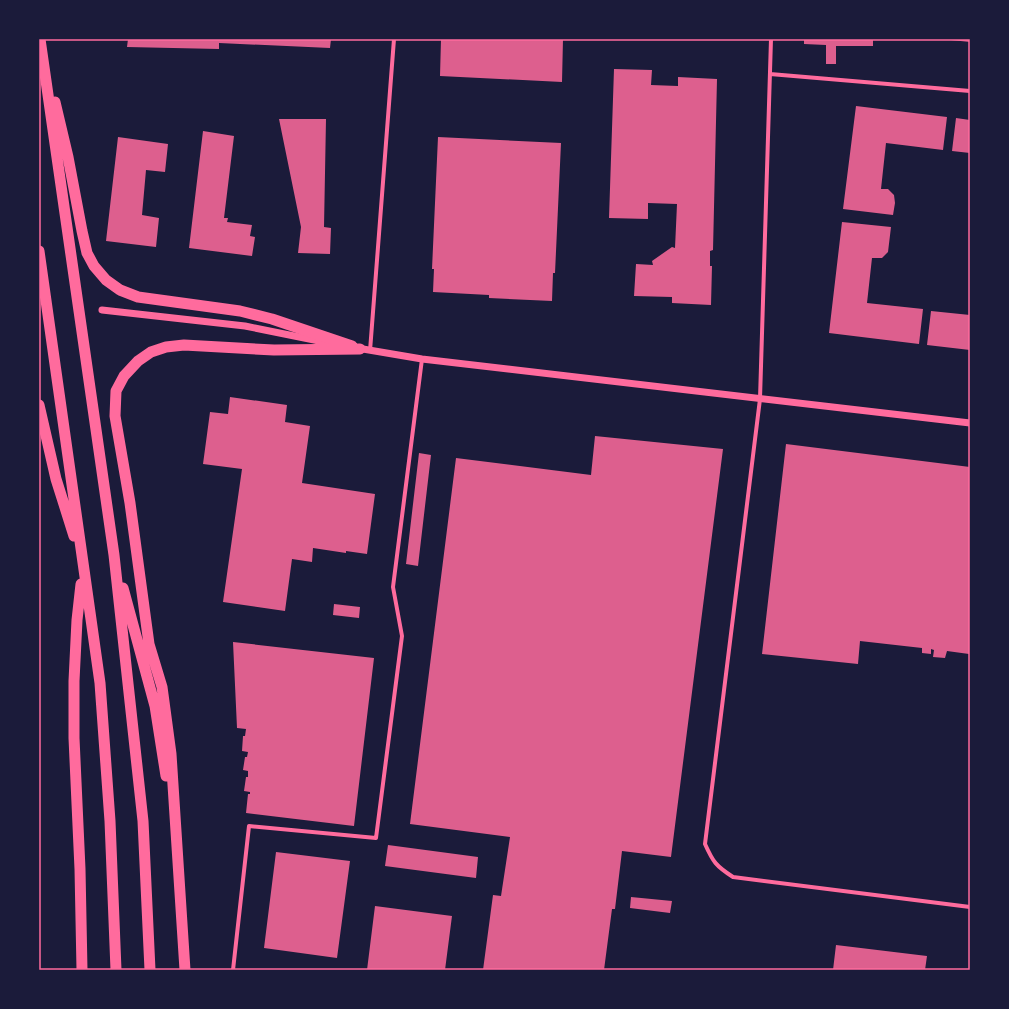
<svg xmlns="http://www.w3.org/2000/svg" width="1009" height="1009" viewBox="0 0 1009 1009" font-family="'Public Sans',sans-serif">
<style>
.building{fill:#dd5f8e}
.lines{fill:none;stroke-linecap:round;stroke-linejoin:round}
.minor{stroke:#ff6b9d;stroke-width:4}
.tertiary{stroke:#ff6b9d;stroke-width:7}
.trunk{stroke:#ff6b9d;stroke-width:11}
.neatline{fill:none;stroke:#ff6b9d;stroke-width:1.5}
</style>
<rect width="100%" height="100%" fill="#1b1b3a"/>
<path class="building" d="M128 39H331L330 48 219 43V49L127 47Z
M441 39H563L562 82 440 76Z
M804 39H873V46H836V64H826V45L804 44Z
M951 39H970V42L951 40Z
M614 69 652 70 651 85 678 86V77L717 79 713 250 710 251V266H712L711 305 672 303V297L634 296 636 264 653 265 652 261 672 247 675 248 677 204 648 203V219L609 218Z
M856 106 947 117 943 150 886 143 881 189H888L894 195 895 203 893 215 843 209Z
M956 118 970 120V153L952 151Z
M279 119H326L324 227 331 228 330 254 298 253 301 227Z
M203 131 234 136 224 218H228L227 222 252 225 250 236 255 237 252 256 189 248Z
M118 137 168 144 165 172 146 170 142 215 159 218 156 247 106 241Z
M438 137 561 143 555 273H553L552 301 489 298V295L433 292 434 269H432Z
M842 222 891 227 888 252 882 258H872L867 303 923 309 919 344 829 333Z
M931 311 970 315V350L927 345Z
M230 397 287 405 285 422 310 426 302 483 375 494 367 554 346 551V553L313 548 312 562 292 559 285 611 223 602 242 469 203 464 210 412 228 414Z
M595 436 723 449 671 857 622 851 615 909H612L604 970H483L493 895 501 896 510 837 410 824 456 458 591 475Z
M786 444 970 467 969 654 947 651 945 658 933 657 934 650 931 649V654L922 653V648L860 641 858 664 762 654Z
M419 453 431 455 418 566 406 564Z
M334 604 360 607 359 618 333 615Z
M233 642 374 658 354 826 246 813 248 794H250V792L244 791 246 777H248V771L243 770 245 757H247L248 752 242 751 243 736H245L246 729 237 728Z
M388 845 478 857 476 878 385 866Z
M276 852 350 861 337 958 264 948Z
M631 897 672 901 670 913 630 908Z
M375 906 452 916 445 970H367Z
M836 945 927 956 925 970H833Z"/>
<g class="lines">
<path class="minor" d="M771 39 760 399 705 844C713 862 716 866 733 877L970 907
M770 74 970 91
M370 351 394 39
M233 970 249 826 376 838 402 636 393 587 422 359"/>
<path class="tertiary" d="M102 310 245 326 329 343
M357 348 422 359 970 423"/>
<path class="trunk" d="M40 39 114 555 143 821 150 970
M55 102 68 157 82 231 87 253 94 266 106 280 120 290 138 297 240 311 272 319 352 346
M39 251 100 683 110 821 116 970
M39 405 56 479 74 536
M81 584 77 620 74 681V738L80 869 82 970
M123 588 155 706 166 776
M185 970 171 754 162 687 149 644 130 503 115 416 116 391 124 376 138 361 151 352 166 347 184 345 274 350 360 349"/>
</g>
<rect width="1009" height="1009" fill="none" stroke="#1b1b3a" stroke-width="80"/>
<rect x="40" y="40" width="929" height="929" class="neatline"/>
</svg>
